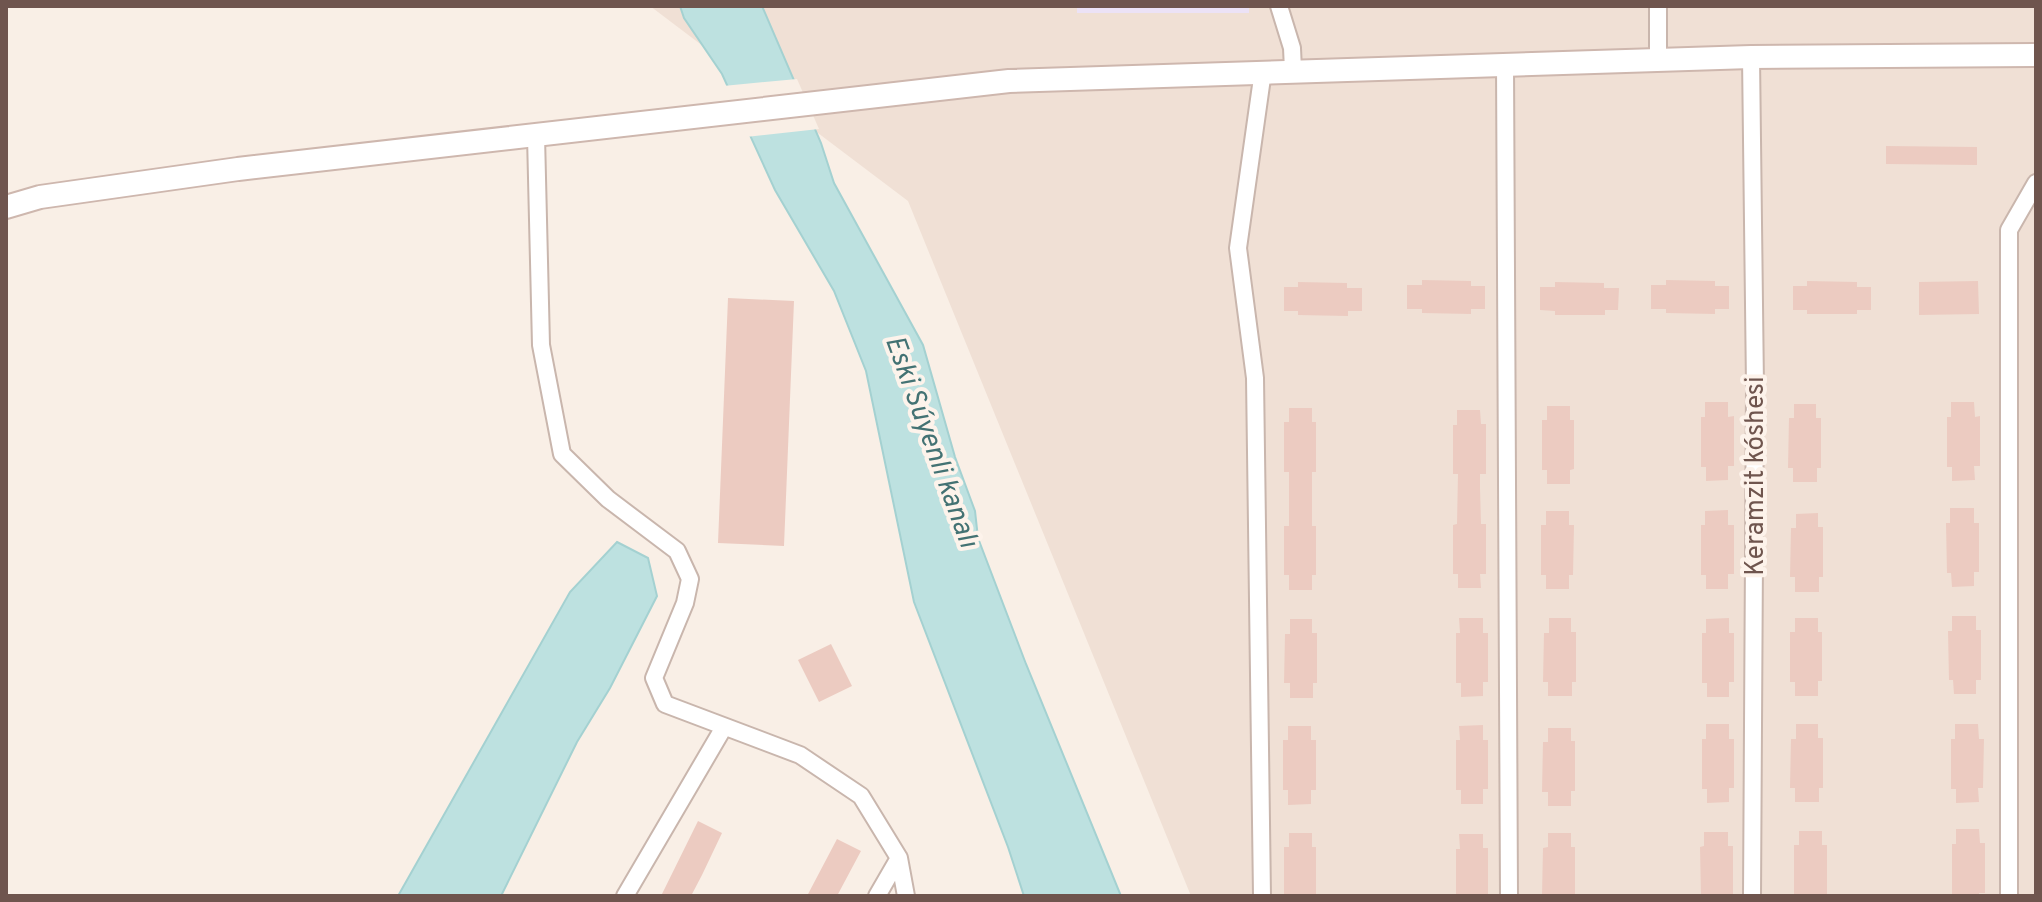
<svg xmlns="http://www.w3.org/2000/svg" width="2042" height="902" viewBox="0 0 2042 902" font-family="Overpass,sans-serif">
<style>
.residential{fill:#f0e0d5}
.education{fill:#ece2f6}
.water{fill:#bde1e0;stroke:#a4d1d1;stroke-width:2}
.pier{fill:#f9efe6}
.building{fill:#eccbc1}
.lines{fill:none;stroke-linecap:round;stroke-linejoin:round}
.street-casing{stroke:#c9b6ad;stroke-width:20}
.secondary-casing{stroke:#ceb7ae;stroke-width:26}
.street{stroke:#fff;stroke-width:16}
.secondary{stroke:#fff;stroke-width:22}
.labels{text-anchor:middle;stroke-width:8;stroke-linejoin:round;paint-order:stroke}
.street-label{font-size:26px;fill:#6f554e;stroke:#fdf3eb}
.water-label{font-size:28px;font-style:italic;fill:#437273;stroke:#fdf3eb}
</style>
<rect width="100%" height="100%" fill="#f9efe6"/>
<path class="residential" d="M650 6H2036V896H1191L908 201Z"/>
<path class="education" d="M1077 6H1249V13H1077Z"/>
<path class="water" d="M680 6H762L821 143 834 183 923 345 955 457 975 511 978 538 1026 664 1121 896H1024L1008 847 914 602 866 371 834 291 775 190 722 74 684 18Z
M617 542 648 558 657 596 610 688 577 742 501 896H398L570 592Z"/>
<path class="pier" d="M797 79 819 129 746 137 723 86Z"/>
<path class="building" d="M1886 146 1977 147V165L1886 164Z
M1422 280 1471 281V286H1485V309H1471V314L1422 313V309H1407V285H1422Z
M1666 280 1715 281V286H1729V309H1715V314L1666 313V309H1651V285H1666Z
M1807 281 1857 282V287H1871V310H1857V314H1807V310H1793V286H1807Z
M1978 281 1979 314 1919 315V282Z
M1298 282 1347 283V288H1362V311H1348V316L1298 315V311H1284V287H1298Z
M1555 282 1604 283V288H1619L1618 310H1605V315H1555V311L1540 310V287H1555Z
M728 298 794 301 784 546 718 543Z
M1705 402H1728V417L1734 416V466H1728V480L1706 481V467H1701V417H1705Z
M1951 402H1974L1975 417 1980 416V466H1974L1975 480 1952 481V467H1947V417H1951Z
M1794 404H1816V418H1821V468H1817V482H1793V468H1788L1789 418H1794Z
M1547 406H1570V420H1574V469L1570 470V484H1547V470H1542V420H1547Z
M1289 408H1312V422H1316V472H1312V526H1316V575H1312V590H1289V575H1284V526H1289V472H1284V422H1289Z
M1457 410H1480L1481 424H1486V474H1480V488L1481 524H1486V574H1480L1481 588H1458V574H1453V525L1457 524 1458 474H1453V425H1457Z
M1950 508H1974V523H1979V572H1974V586L1952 587 1951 573H1947L1946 523H1950Z
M1728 510V525H1734V574H1728V589H1706V575H1701V525H1705V511Z
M1546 511H1569V525H1574L1573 575H1569V589H1546V575H1541V525H1546Z
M1818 513V527H1823V577H1819V592H1795V577H1790L1791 528H1796V514Z
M1952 616H1976V630H1981V680H1976V694H1954L1953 680H1949L1948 631H1952Z
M1459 618H1483V633H1488V682H1483V696L1461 697V683H1456V633H1460Z
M1549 618H1571V632H1576V682H1572V696H1548V682H1543L1544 633H1549Z
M1729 618V633H1734V682H1729V697H1707V683H1702V633H1706V619Z
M1795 618H1818V632H1822V681H1818V696H1795V682H1790V632H1795Z
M1290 619H1312V633H1317V683H1313V698H1290V683H1284L1285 634H1290Z
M831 644 852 686 819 702 798 660Z
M1706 724H1729V739H1734V788H1729V802L1707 803V789H1702V739H1706Z
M1796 724H1818V738H1823V788H1819V802H1795V788H1790L1791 739H1796Z
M1955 724H1978L1979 739H1984L1983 788H1978L1979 802 1956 803V789H1951V739H1955Z
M1483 725V740H1488V789H1483V804H1461V790H1456V740H1460L1459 726Z
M1288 726H1311V740H1316V790H1311V804L1288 805V790H1283V740H1288Z
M1548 728H1571V741H1575V791H1571V806H1548V792H1542L1543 742H1548Z
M698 821 722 833 702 875 691 896H661Z
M1956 829H1979L1980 843H1985V893H1979V896L1952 894V844H1956Z
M1799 831H1822V845H1827V895H1794V845H1799Z
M1704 832H1728V846H1733V895L1701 896 1700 847 1704 846Z
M1289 833H1312V847H1316V896H1284V847H1289Z
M1548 833H1571V847H1575V896H1542L1543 848 1548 847Z
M1459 834H1483V848H1488V896H1456V849H1460Z
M837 839 861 851 837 896H807Z"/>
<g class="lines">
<g class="street-casing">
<path id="street" d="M1279 6 1292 48 1293 70
M1658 6V59
M1751 57 1755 387 1752 896
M1505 64 1509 896
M536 136 541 345 562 454 608 499 677 551 690 579 685 603 654 678 665 704 800 755 861 796 899 858 906 896
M625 896 724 727
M877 896 899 858
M1262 896 1255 378 1238 248 1263 71
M2009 896V230L2036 183"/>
</g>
<g class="secondary-casing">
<path id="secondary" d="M6 207 40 197 238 169 1009 81 1751 57 2036 55"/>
</g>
<use href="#street" class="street"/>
<use href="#secondary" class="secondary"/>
</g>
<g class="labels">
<g class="street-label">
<text transform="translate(1754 476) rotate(-90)" y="9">Keramzit kóshesi</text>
</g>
<g class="water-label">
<text transform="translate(933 441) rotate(70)" y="10">Eski Súyenli kanalı</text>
</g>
</g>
<rect width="2042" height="902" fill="none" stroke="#6f554e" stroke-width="16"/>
</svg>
